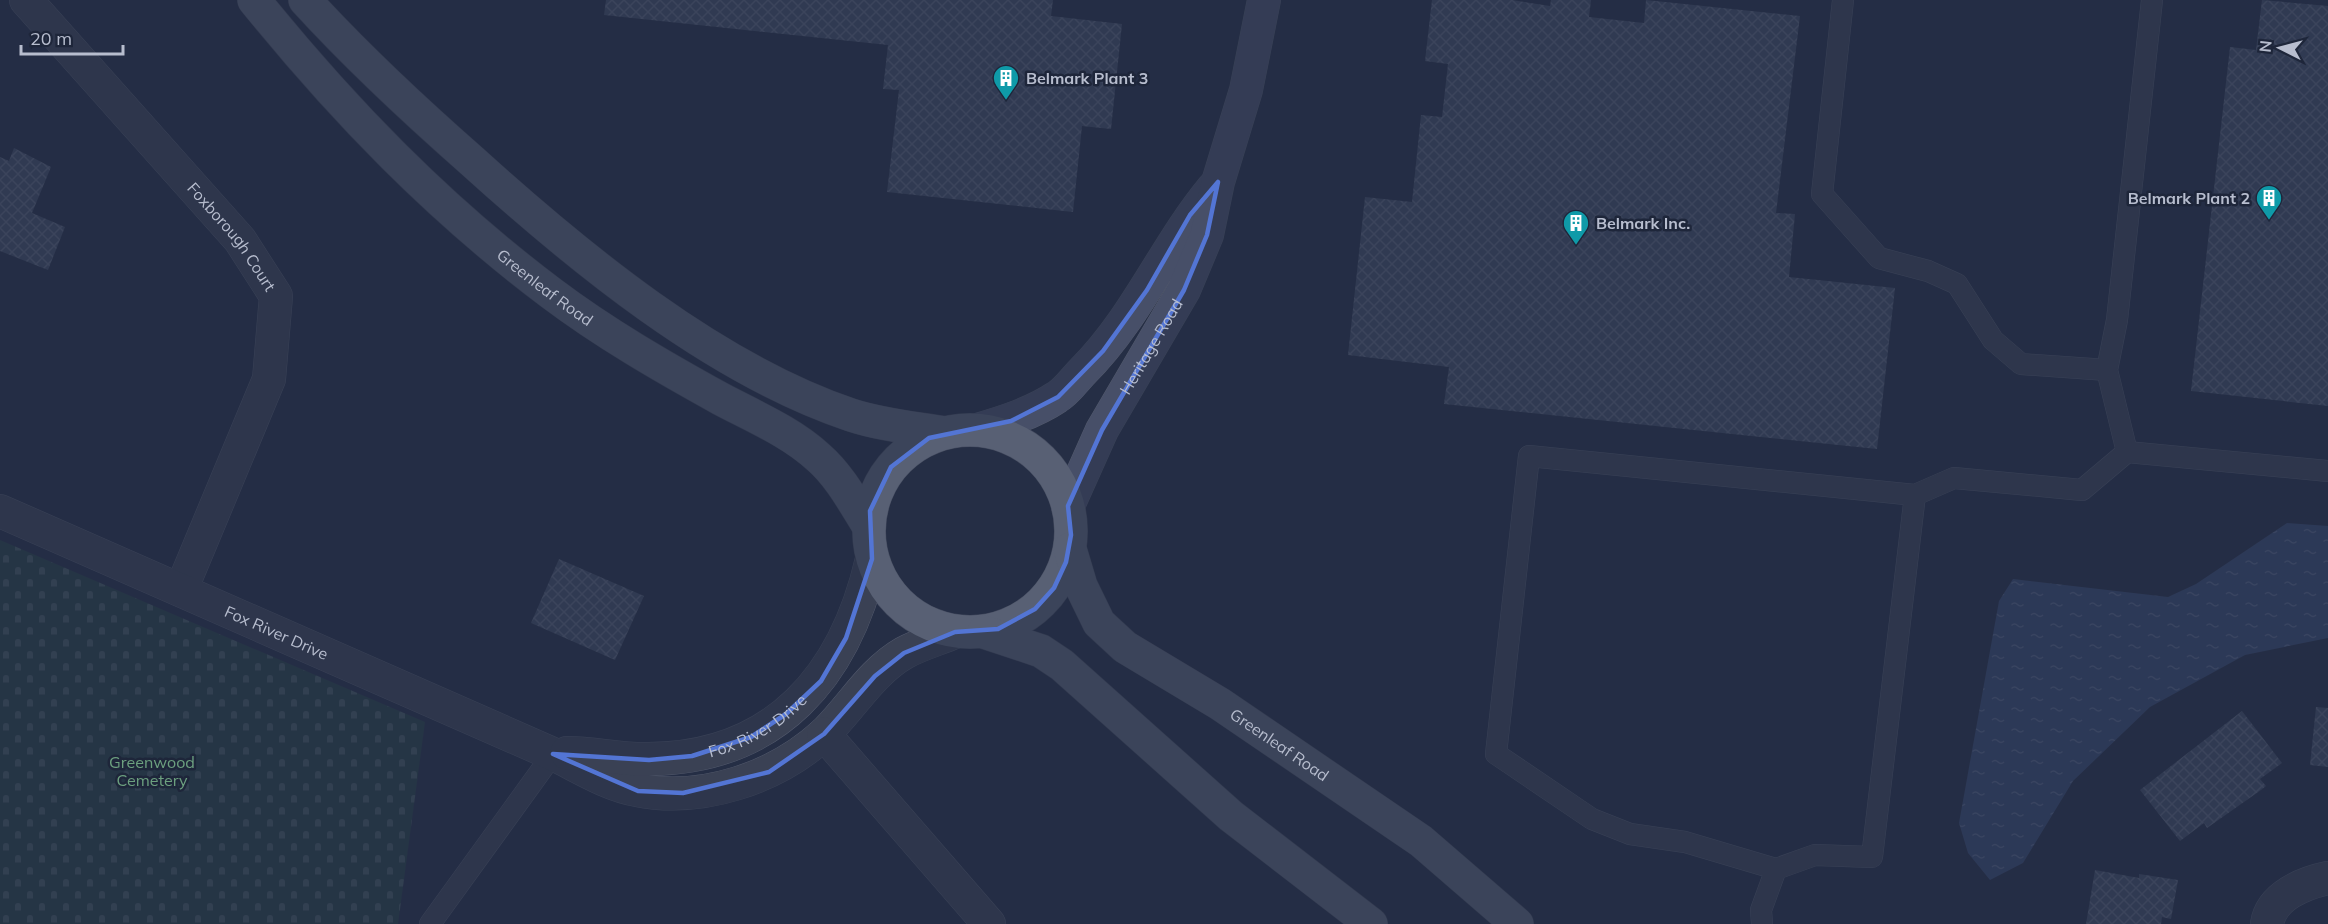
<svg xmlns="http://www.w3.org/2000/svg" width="2328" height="924" viewBox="0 0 2328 924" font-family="Mulish,sans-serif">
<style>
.cemetery{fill:url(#cemetery-stones)}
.water{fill:url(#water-ripples)}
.building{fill:url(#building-cross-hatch)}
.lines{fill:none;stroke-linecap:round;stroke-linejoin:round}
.service-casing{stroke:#52596c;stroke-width:22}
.minor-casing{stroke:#52596c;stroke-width:34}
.secondary-casing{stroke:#52596c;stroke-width:34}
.primary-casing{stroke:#434a5e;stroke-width:34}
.service{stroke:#3a4154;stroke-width:21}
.minor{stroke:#3a4154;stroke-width:33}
.secondary{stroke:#474f68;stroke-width:33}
.primary{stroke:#586074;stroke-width:33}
.marked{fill:none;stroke:#5375d4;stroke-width:4.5;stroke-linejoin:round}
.labels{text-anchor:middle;stroke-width:5;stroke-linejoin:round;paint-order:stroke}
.poi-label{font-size:16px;font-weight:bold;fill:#b7bdce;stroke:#1e263a;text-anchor:start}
.street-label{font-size:16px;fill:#b7bdce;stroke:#1e263a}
.park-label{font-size:16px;fill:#6ca07f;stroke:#1e263a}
</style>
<defs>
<pattern id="cemetery-stones" width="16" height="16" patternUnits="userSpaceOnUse" patternTransform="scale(1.5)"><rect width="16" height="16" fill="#273e46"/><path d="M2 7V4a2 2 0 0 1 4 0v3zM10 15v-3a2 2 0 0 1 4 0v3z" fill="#445860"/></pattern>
<pattern id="water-ripples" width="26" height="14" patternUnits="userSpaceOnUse" patternTransform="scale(1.5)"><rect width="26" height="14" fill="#37476d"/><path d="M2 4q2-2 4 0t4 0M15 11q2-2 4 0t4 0" fill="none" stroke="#526081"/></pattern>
<pattern id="building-cross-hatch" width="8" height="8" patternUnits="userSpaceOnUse" patternTransform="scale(1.5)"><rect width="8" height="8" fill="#3f4962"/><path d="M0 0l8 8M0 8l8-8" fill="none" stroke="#586177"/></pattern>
</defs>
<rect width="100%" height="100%" fill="#252e45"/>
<path class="cemetery" d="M0 540 425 722 398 924H0Z"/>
<path class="water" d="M2287 523 2328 526V638L2245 655 2150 707 2073 781 2023 863 1990 880 1968 853 1959 823 1999 601 2013 579 2168 597 2196 584Z"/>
<path class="building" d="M606 0H1053L1051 16 1122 24 1111 129 1082 126 1073 212 887 192 899 90 883 89 888 45 604 15Z
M1432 0H1512L1550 6 1551 0H1591L1589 17 1644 23 1646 0 1800 16 1776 213 1795 214 1789 277 1895 288 1877 449 1444 404 1449 367 1348 355 1365 197 1412 202 1421 115 1442 117 1448 64 1425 61Z
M2262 0 2328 6V406L2191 391 2230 47 2256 50Z
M14 148 51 167 32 213 65 227 48 270 0 251V157L9 161Z
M559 559 644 596 615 660 531 623Z
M2316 707 2328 708V767L2310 765Z
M2242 711 2282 763 2260 779 2266 786 2261 790 2207 828 2204 823 2180 841 2140 790Z
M2095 870 2139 878V874L2178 880 2171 919 2162 917 2161 924H2086Z"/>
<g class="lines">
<g class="service-casing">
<path id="service" d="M1843 0 1822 194 1879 258 1928 271 1957 284 1993 340 2021 364 2107 370 2117 320 2152 0
M2107 370 2127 452 2328 471
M1776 869 1685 842 1630 834 1592 819 1496 754 1529 456 1915 495
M430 924 553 754
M1762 924 1761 910 1776 869 1815 855 1872 857 1915 495 1954 478 2082 490 2127 452"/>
</g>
<g class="minor-casing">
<g id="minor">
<path id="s1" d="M26 0 240 240 276 296 269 379 181 590"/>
<path id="s2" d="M0 511 553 754C580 767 608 785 637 790 702 803 776 778 824 734 851 708 871 672 904 653 920 644 939 639 955 632"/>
<path d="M824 734 989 924"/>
<path id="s3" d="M567 753C595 753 621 760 649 759 776 758 845 676 872 559"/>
<path d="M2267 924C2271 896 2304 883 2328 878"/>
</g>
</g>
<g class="secondary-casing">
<g id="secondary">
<path d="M977 430C1004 422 1033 413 1057 397 1067 391 1075 379 1083 371 1137 317 1165 246 1213 188"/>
<path id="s4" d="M1068 506 1102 430 1184 290 1207 235 1218 182 1246 90 1264 0"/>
</g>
</g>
<g class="primary-casing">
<g id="primary">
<path id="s5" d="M254 0C343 110 438 208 551 293 604 333 663 367 721 399 753 416 791 432 818 457 840 476 854 503 869 527"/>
<path d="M305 0C357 57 414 110 472 161 578 257 714 369 851 415 881 425 914 428 945 433"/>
<circle cx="970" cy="531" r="101"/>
<path id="s6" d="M1070 549 1081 586 1099 623 1125 647 1220 704 1421 841 1517 924"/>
<path d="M984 632 1041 651 1062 665 1231 816 1371 924"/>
</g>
</g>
<use href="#service" class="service"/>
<use href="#minor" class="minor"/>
<use href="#secondary" class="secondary"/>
<use href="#primary" class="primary"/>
</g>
<path d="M0 0H2328V924H0ZM1218 182 1207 235 1184 290 1102 430 1068 506 1071 535 1066 562 1054 588 1035 609 998 629 955 632 904 653 875 676 824 734 769 772 683 793 638 791 553 754 649 760 692 756 751 737 786 714 821 681 846 638 872 559 870 511 891 467 929 438 1011 421 1058 397 1103 351 1147 290 1190 215Z" fill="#252e45" fill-opacity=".55" fill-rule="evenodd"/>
<path class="marked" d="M1218 182 1207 235 1184 290 1102 430 1068 506 1071 535 1066 562 1054 588 1035 609 998 629 955 632 904 653 875 676 824 734 769 772 683 793 638 791 553 754 649 760 692 756 751 737 786 714 821 681 846 638 872 559 870 511 891 467 929 438 1011 421 1058 397 1103 351 1147 290 1190 215Z"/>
<defs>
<g id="building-pin" transform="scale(1.35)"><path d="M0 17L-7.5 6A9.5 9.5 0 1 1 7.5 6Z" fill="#0f9aa8" stroke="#1e263a"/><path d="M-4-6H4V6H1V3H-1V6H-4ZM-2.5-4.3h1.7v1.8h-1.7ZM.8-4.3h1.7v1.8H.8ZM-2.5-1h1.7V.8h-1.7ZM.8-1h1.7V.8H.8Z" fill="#fff"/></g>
</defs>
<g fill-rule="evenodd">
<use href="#building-pin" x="1006" y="78"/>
<use href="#building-pin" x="2269" y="198"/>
<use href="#building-pin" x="1576" y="223"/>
</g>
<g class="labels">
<g class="poi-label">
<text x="1026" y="84">Belmark Plant 3</text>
<text x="2250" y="204" text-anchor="end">Belmark Plant 2</text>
<text x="1596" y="229">Belmark Inc.</text>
</g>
<g class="street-label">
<text dy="6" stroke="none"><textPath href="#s1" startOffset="314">Foxborough Court</textPath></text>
<text dy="6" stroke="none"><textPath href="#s5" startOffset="410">Greenleaf Road</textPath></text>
<text dy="6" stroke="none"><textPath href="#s4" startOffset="180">Heritage Road</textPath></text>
<text dy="6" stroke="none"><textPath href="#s2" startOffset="302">Fox River Drive</textPath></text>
<text dy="6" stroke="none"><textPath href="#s3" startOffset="198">Fox River Drive</textPath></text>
<text dy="6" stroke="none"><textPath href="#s6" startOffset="298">Greenleaf Road</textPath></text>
</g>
<g class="park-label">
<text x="152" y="768">Greenwood<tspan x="152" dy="18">Cemetery</tspan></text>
</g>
</g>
<g transform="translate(2280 48) rotate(276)" stroke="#1e263a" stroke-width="4.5" paint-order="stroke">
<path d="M0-4.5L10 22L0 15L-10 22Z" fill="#b7bdce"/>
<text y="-9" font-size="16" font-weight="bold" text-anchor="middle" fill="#b7bdce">N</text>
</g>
<path d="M21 45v9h102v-9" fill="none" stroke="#b7bdce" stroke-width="3"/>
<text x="30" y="45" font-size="18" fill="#b7bdce" stroke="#1e263a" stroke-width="4.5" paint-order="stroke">20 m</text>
</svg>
